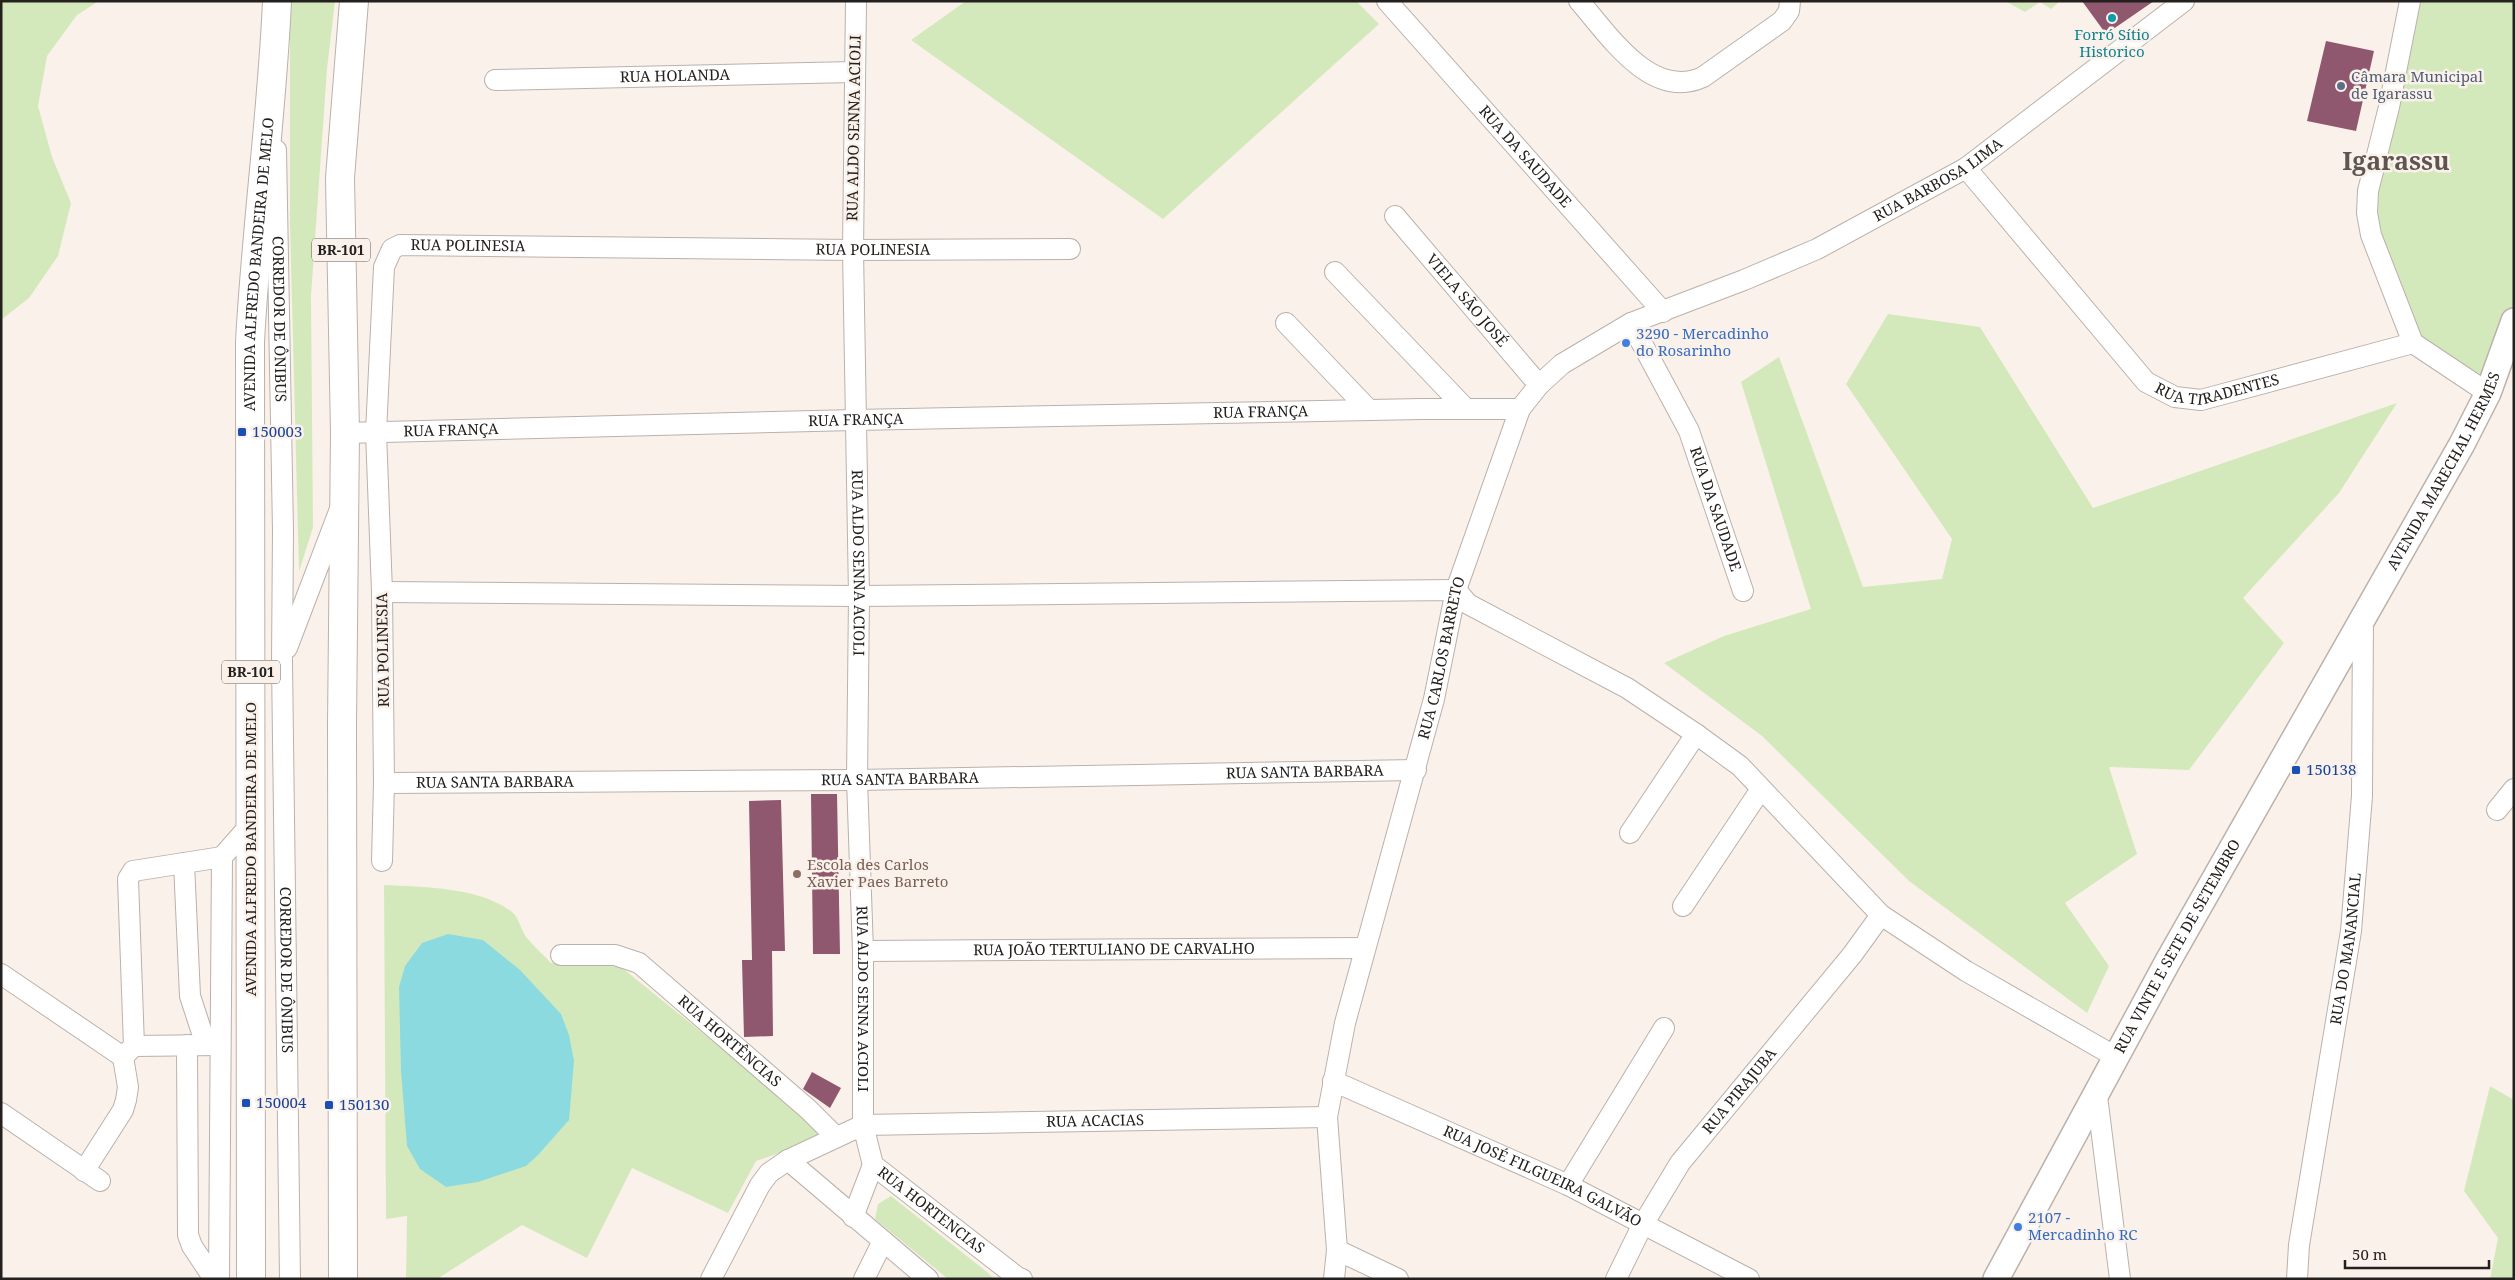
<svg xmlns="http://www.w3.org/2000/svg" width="2515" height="1280" viewBox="0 0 2515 1280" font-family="'Noto Serif',serif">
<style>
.green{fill:#d4e9bb}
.water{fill:#8bdae0}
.building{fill:#90586e}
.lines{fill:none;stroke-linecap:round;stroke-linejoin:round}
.minor-casing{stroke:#bbb1ab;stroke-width:22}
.major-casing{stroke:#bbb1ab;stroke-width:28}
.highway-casing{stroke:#bbb1ab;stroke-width:30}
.minor{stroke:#fff;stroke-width:20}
.major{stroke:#fff;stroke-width:25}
.highway{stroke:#fff;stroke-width:28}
.culture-dot{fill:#0f9aa8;stroke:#fbf1eb;stroke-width:2}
.service-dot{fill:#5c6f8a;stroke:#fbf1eb;stroke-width:2}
.shop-dot{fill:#3f7fe0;stroke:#fbf1eb;stroke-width:2}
.transit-dot{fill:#1a4fb4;stroke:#fbf1eb;stroke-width:2}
.education-dot{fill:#8d6e63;stroke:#fbf1eb;stroke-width:2}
.labels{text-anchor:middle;stroke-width:5;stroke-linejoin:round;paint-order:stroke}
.shield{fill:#fbf1eb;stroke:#645f5c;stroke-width:1}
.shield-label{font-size:14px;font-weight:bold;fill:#24201e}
.culture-label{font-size:15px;fill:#0d838f;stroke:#fbf1eb}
.street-label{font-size:15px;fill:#24201e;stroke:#fbf1eb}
.service-label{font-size:15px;fill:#4e5e75;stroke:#fbf1eb;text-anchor:start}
.shop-label{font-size:15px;fill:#366cbe;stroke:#fbf1eb;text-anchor:start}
.transit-label{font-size:15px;fill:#164399;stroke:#fbf1eb;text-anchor:start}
.education-label{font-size:15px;fill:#785e54;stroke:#fbf1eb;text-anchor:start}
.town-label{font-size:25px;font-weight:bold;fill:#5e5550;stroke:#fbf1eb}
</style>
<rect width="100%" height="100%" fill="#fbf1eb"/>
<path class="green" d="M1 1H99L77 15 47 56 38 106 52 157 71 203 58 256 29 298 1 320Z
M290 1H335L327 69 311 296 313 527 299 572 290 225Z
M966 1H1356L1379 24 1163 219 911 40Z
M2005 1H2060L2051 9 2040 2 2025 12Z
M2413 1H2514V327L2494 382 2446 355 2427 352 2370 219Z
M1888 314 1980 327 2093 508 2397 403 2339 493 2243 598 2284 643 2189 770 2109 767 2137 854 2065 903 2109 966 2087 1013 1909 881 1762 736 1664 663 1724 636 1811 609 1741 382 1779 357 1863 587 1942 579 1952 539 1846 384Z
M384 885C423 887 480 887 512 912 519 917 521 931 527 938 534 947 544 955 551 963L593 958 616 963 819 1127 815 1141 756 1161 728 1213 632 1168 587 1258 522 1225 437 1279H406L407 1216 386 1219Z
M2490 1086 2514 1100V1279H2490L2498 1238 2464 1191Z
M891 1196 987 1272 994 1279H948L875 1219 878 1204Z"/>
<path class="water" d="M448 934 483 940 520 970 561 1014 569 1035 574 1061 569 1120 538 1155 526 1166 478 1182 446 1187 420 1169 407 1146 401 1071 399 987 405 966 422 943Z"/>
<path class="building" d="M2082 1H2154L2106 34Z
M2326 41 2374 51 2356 131 2307 121Z
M811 794H837L840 954H813Z
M781 800 785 951H772L773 1036 744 1037 742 960H752L749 801Z
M812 1072 841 1088 830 1108 803 1089Z"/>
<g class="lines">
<g class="minor-casing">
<g id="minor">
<path id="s1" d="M856 1 853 250 859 596 857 780 863 951V1125L873 1165 1017 1277 1022 1279"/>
<path id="s2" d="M1387 1 1663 312"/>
<path d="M1579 1C1609 35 1651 101 1703 77L1782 21 1789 11 1790 1"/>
<path d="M2410 1 2389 107 2368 191 2367 213 2371 235 2413 343"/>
<path id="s3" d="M495 80 854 72"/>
<path id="s4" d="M276 150 283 531 282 662 290 1279"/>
<path id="s5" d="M1966 168 2146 382 2175 397 2201 400 2413 343 2488 393"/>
<path id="s6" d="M1395 216 1539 385"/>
<path d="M1335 272 1466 409"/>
<path d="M1286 323 1369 410"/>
<path id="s7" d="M1631 323 1689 431 1743 591"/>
<path id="s8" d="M345 433 855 420 1421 409H1520"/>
<path d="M382 592 859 596 1456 590 1468 604 1627 688 1696 734 1740 766 1881 915 1966 971 2116 1057"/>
<path d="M287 648 340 509"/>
<path id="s9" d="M384 783 857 780 1416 770"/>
<path d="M2497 810 2514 789"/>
<path d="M1630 833 1696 734"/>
<path id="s10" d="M382 861 384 783 382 592 376 432 384 267 392 249 400 245 853 250 1070 249"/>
<path d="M1683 906 1761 789"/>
<path id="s11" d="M863 951 1365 948"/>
<path id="s12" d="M561 955H615L639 963 809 1110 836 1137"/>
<path d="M1 974 123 1057"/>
<path d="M187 1045 188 1235 192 1246 214 1279"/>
<path d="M206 1045 190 996 184 863 222 857"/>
<path d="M134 1046 128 879 133 871 184 863"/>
<path id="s13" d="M1333 1081 1568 1185 1749 1279"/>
<path d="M2097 1096 2120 1279"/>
<path d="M1 1113 100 1181"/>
<path d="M788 1160 928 1279"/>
<path d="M84 1171 123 1110 126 1100 128 1087 123 1057 134 1046 219 1045"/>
<path d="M1568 1185 1664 1028"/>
<path d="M853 1217 873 1165"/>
<path d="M1337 1250 1398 1279"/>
<path d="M219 1279 222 857 252 823"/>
<path id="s14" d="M711 1279 760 1185 769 1173 788 1160 863 1125 1327 1117"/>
<path d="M864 1279 883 1241"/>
<path id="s15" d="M1334 1279 1337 1250 1327 1117 1345 1023 1434 699 1456 590 1520 409 1539 385 1562 364 1631 323 1744 280 1817 249 1966 168 2184 1"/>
<path id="s16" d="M1616 1279 1642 1226 1680 1163 1852 955 1881 915"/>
<path id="s17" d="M2297 1279 2299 1245 2351 931 2362 796 2363 618"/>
</g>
</g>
<g class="major-casing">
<g id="major">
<path id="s18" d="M1996 1279 2168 961 2462 444 2488 393 2514 321"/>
</g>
</g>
<g class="highway-casing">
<g id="highway">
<path id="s19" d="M251 1279 250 342C256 228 272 115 277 1"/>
<path d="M343 1279 342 725 345 433 340 178 354 1"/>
</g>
</g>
<use href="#minor" class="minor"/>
<use href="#major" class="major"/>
<use href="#highway" class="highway"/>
</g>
<circle class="culture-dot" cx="2112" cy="18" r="5"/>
<circle class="service-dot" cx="2341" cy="86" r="5"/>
<g class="shop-dot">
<circle cx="1626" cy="343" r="5"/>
<circle cx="2018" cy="1227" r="5"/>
</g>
<g class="transit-dot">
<rect x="237" y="427" width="10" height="10" rx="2.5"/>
<rect x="2291" y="765" width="10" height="10" rx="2.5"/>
<rect x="241" y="1098" width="10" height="10" rx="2.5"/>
<rect x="324" y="1100" width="10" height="10" rx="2.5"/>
</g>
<circle class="education-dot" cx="797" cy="874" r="5"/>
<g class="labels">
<g class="shield">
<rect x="312" y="238.5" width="58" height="23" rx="4"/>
<rect x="222" y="660.5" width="58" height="23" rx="4"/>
</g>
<g class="shield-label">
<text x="341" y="255">BR-101</text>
<text x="251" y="677">BR-101</text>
</g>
<g class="culture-label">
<text x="2112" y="40">Forró Sítio<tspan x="2112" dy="17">Historico</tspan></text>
</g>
<g class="street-label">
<text dy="5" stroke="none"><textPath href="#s3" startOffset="180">RUA HOLANDA</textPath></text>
<text transform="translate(854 128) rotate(-89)" y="5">RUA ALDO SENNA ACIOLI</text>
<text dy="5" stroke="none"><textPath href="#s2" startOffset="208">RUA DA SAUDADE</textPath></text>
<text dy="5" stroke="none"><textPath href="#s15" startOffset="1379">RUA BARBOSA LIMA</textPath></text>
<text dy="5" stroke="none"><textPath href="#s10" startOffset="691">RUA POLINESIA</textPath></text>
<text dy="5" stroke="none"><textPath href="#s10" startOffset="1096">RUA POLINESIA</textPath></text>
<text dy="5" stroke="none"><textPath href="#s19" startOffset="1015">AVENIDA ALFREDO BANDEIRA DE MELO</textPath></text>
<text dy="5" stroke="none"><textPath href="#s6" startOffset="111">VIELA SÃO JOSÉ</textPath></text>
<text dy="5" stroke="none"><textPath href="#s4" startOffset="169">CORREDOR DE ÔNIBUS</textPath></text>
<text dy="5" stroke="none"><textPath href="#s5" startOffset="355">RUA TIRADENTES</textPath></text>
<text dy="5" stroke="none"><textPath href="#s8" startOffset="916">RUA FRANÇA</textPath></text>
<text dy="5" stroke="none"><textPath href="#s8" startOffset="511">RUA FRANÇA</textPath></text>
<text dy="5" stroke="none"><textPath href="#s8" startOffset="106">RUA FRANÇA</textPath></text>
<text dy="5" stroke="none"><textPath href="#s18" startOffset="924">AVENIDA MARECHAL HERMES</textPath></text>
<text dy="5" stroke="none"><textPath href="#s7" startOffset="205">RUA DA SAUDADE</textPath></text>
<text dy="5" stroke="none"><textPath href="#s1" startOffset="562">RUA ALDO SENNA ACIOLI</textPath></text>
<text transform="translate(383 650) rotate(-91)" y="5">RUA POLINESIA</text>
<text dy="5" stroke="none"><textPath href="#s15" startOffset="636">RUA CARLOS BARRETO</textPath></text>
<text dy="5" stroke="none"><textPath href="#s9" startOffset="921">RUA SANTA BARBARA</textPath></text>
<text dy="5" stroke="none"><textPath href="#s9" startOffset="516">RUA SANTA BARBARA</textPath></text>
<text dy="5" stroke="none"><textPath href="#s9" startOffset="111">RUA SANTA BARBARA</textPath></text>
<text transform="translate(251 849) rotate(-90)" y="5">AVENIDA ALFREDO BANDEIRA DE MELO</text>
<text dy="5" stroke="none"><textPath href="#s18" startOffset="379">RUA VINTE E SETE DE SETEMBRO</textPath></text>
<text dy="5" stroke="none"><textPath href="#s11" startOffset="251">RUA JOÃO TERTULIANO DE CARVALHO</textPath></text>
<text dy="5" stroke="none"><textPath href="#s17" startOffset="334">RUA DO MANANCIAL</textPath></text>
<text dy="5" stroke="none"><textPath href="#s4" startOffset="820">CORREDOR DE ÔNIBUS</textPath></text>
<text dy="5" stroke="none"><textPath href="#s1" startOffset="998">RUA ALDO SENNA ACIOLI</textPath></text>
<text dy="5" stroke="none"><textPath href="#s12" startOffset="199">RUA HORTÊNCIAS</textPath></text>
<text dy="5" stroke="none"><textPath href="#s16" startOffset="226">RUA PIRAJUBA</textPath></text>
<text dy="5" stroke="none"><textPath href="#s14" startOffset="459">RUA ACACIAS</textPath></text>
<text dy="5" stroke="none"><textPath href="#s13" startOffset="230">RUA JOSÉ FILGUEIRA GALVÃO</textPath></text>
<text dy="5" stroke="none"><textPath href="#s1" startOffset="1239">RUA HORTENCIAS</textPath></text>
</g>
<g class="service-label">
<text x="2351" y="82">Câmara Municipal<tspan x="2351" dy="17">de Igarassu</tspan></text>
</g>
<g class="shop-label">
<text x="1636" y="339">3290 - Mercadinho<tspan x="1636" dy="17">do Rosarinho</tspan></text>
<text x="2028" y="1223">2107 -<tspan x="2028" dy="17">Mercadinho RC</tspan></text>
</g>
<g class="transit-label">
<text x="252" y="437">150003</text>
<text x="2306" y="775">150138</text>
<text x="256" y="1108">150004</text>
<text x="339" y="1110">150130</text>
</g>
<g class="education-label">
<text x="807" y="870">Escola des Carlos<tspan x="807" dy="17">Xavier Paes Barreto</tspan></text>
</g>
<g class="town-label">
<text x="2396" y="170">Igarassu</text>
</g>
</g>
<rect width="2515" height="1280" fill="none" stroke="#24201e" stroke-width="5"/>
<path d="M2345 1260v8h144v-8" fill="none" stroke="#24201e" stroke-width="2.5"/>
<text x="2352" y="1260" font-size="15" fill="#24201e" stroke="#fbf1eb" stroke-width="4" paint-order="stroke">50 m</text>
</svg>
